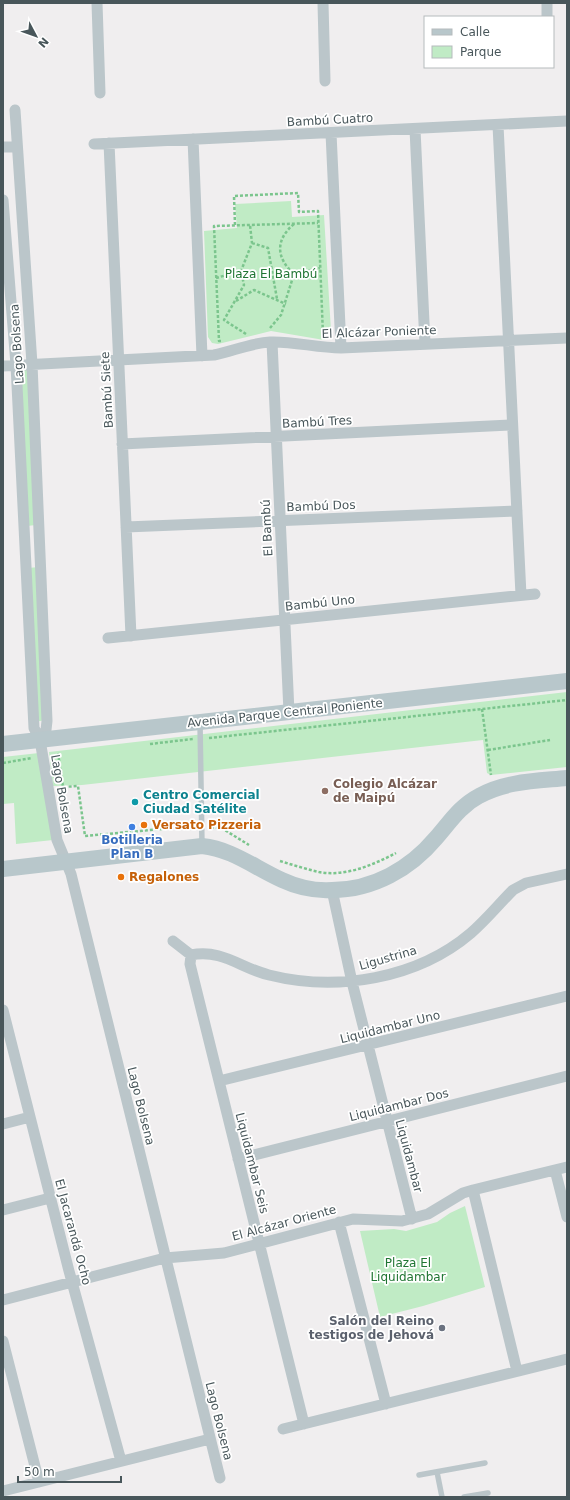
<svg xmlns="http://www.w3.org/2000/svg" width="570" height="1500" viewBox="0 0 570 1500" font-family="'DejaVu Sans',sans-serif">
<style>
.green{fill:#c0ebc5}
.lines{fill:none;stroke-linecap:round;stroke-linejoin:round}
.path{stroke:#7bc58d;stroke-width:2.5;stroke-dasharray:3 2;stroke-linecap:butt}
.lane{stroke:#bbc6ca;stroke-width:5.5}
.street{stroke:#bbc6ca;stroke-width:11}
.secondary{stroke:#b8c7cb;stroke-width:16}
.education-dot{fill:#8d6e63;stroke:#fff;stroke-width:1.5}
.culture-dot{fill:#0f9aa8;stroke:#fff;stroke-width:1.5}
.food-dot{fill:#e8710a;stroke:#fff;stroke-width:1.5}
.shop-dot{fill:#3f7fe0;stroke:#fff;stroke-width:1.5}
.worship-dot{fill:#6b7280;stroke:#fff;stroke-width:1.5}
.labels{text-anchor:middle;stroke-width:3.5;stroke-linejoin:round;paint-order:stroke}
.street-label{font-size:12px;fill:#48565a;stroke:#fff}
.park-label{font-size:12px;fill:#1f7532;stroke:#fff}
.education-label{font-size:12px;font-weight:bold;fill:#785e54;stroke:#fff;text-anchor:start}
.culture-label{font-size:12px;font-weight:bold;fill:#0d838f;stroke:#fff;text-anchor:start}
.food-label{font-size:12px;font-weight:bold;fill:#c56008;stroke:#fff;text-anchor:start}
.shop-label{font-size:12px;font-weight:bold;fill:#366cbe;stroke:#fff}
.worship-label{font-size:12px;font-weight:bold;fill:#5b616d;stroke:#fff;text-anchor:end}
</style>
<rect width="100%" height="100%" fill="#f0eeef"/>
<path class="green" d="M291 201 292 217 324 215 331 331 328 338 324 340 271 331 218 344 212 343 208 337 204 231 237 228 235 204Z
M30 366 36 525 27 526 19 367Z
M39 567 46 720 34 722 28 568Z
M567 692V767L491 775 487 773 483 740 82 785 53 786 49 752Z
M39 753 53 840 16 844 14 803 3 804V757Z
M465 1206 485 1287 423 1306 380 1317 360 1231 394 1229 406 1231 437 1222 450 1213Z"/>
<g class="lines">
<path class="path" d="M294 224C275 240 276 258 294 274
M235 225 234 196 298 193 299 212 318 211 323 335
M252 243 268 248 277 299
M216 278 241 271
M236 301 254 290 286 304
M270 328 281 315 294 274 320 268
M246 334 224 320 244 285 241 271 252 243 250 225
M221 341H219L214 226 318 223
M482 709 491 775
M209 738 567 700
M150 744 193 739
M488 750 550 740
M58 753 63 787 78 786 85 836 194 826
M3 763 32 758
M211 827 223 829 249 845
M280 861C293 865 306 869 319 872 345 877 373 865 396 853"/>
<path class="lane" d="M200 723 202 844
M437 1472 442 1497
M419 1475 485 1463
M464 1497 488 1493"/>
<path class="street" d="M97 3 100 93
M323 3 325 81
M547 3V17
M15 110 32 364 47 721 46 730 40 740
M498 125 521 595
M415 129 425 344
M331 133 341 348
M193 139 202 356
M109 143 131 636
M94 144 567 121
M3 147H16
M3 200 16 365 34 728 40 740 57 840 71 874 220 1478
M272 342 289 712
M3 366 214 355C233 351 251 343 270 342 293 341 317 348 341 348L567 338
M122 444 512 425
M126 527 517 511
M108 638 535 594
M332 890 352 982 412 1219
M173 941 191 955
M191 955 190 964 304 1424
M191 955C223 949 240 968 269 975 337 992 417 979 471 933 486 920 499 904 513 890L526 883 567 874
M3 1010 69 1271 121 1461
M219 1081 567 996
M3 1124 30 1117
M238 1159 567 1076
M555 1170 567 1217
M473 1190 517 1371
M3 1210 50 1198
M339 1222 386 1404
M3 1300 165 1258 224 1253 353 1219 402 1221 428 1214 463 1193 473 1190 567 1167
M3 1341 39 1482
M283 1429 567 1359
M3 1491 210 1439"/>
<path class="secondary" d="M3 744 567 681
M3 869 202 846C232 849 255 868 282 880 297 887 315 891 332 890 373 890 410 869 436 838 450 822 460 806 479 796 506 781 537 781 567 778"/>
</g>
<circle class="education-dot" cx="325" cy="791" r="4"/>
<circle class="culture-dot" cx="135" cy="802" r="4"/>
<g class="food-dot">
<circle cx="144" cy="825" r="4"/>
<circle cx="121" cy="877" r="4"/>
</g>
<circle class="shop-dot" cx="132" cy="827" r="4"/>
<circle class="worship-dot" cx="442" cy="1328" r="4"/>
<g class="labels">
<g class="street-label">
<text transform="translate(330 120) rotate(-3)" y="4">Bambú Cuatro</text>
<text transform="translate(379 332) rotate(-2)" y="4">El Alcázar Poniente</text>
<text transform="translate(17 344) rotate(-94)" y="4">Lago Bolsena</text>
<text transform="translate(107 390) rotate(-93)" y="4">Bambú Siete</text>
<text transform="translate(317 422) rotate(-3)" y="4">Bambú Tres</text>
<text transform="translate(321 506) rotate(-2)" y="4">Bambú Dos</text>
<text transform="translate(267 528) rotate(-93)" y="4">El Bambú</text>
<text transform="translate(320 603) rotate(-6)" y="4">Bambú Uno</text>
<text transform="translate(285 713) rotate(-6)" y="4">Avenida Parque Central Poniente</text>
<text transform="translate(62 794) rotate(80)" y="4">Lago Bolsena</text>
<text transform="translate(388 958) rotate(-16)" y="4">Ligustrina</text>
<text transform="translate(390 1027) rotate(-14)" y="4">Liquidambar Uno</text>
<text transform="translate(399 1105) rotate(-14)" y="4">Liquidambar Dos</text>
<text transform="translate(141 1106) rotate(76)" y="4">Lago Bolsena</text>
<text transform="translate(409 1156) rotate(75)" y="4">Liquidambar</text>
<text transform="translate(252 1163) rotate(76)" y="4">Liquidambar Seis</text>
<text transform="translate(284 1223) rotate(-15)" y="4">El Alcázar Oriente</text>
<text transform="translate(73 1232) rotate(75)" y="4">El Jacarandá Ocho</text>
<text transform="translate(219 1421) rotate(76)" y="4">Lago Bolsena</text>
</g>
<g class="park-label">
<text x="271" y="278">Plaza El Bambú</text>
<text x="408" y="1267">Plaza El<tspan x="408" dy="14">Liquidambar</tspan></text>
</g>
<g class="education-label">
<text x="333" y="788">Colegio Alcázar<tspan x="333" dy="14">de Maipú</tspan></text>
</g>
<g class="culture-label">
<text x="143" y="799">Centro Comercial<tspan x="143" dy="14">Ciudad Satélite</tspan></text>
</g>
<g class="food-label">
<text x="152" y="829">Versato Pizzeria</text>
<text x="129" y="881">Regalones</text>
</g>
<g class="shop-label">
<text x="132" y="844">Botilleria<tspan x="132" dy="14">Plan B</tspan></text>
</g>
<g class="worship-label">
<text x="434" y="1325">Salón del Reino<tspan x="434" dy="14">testigos de Jehová</tspan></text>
</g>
</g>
<rect width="570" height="1500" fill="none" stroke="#48565a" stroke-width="8"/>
<rect x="424" y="16" width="130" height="52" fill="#ffffff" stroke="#b6bbbd"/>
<rect x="432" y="29" width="20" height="6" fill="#b8c7cb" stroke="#b6bbbd"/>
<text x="460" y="36" font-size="12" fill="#48565a">Calle</text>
<rect x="432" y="46" width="20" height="12" fill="#c0ebc5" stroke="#b6bbbd"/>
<text x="460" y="56" font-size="12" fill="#48565a">Parque</text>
<g transform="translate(36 36) rotate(131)" stroke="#ffffff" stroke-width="3" paint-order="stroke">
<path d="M0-3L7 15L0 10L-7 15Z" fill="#48565a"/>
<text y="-6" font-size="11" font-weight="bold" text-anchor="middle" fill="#48565a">N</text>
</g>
<path d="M18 1476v6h103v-6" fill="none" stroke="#48565a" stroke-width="2"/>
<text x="24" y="1476" font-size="12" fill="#48565a" stroke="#ffffff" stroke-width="3" paint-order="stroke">50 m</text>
</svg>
